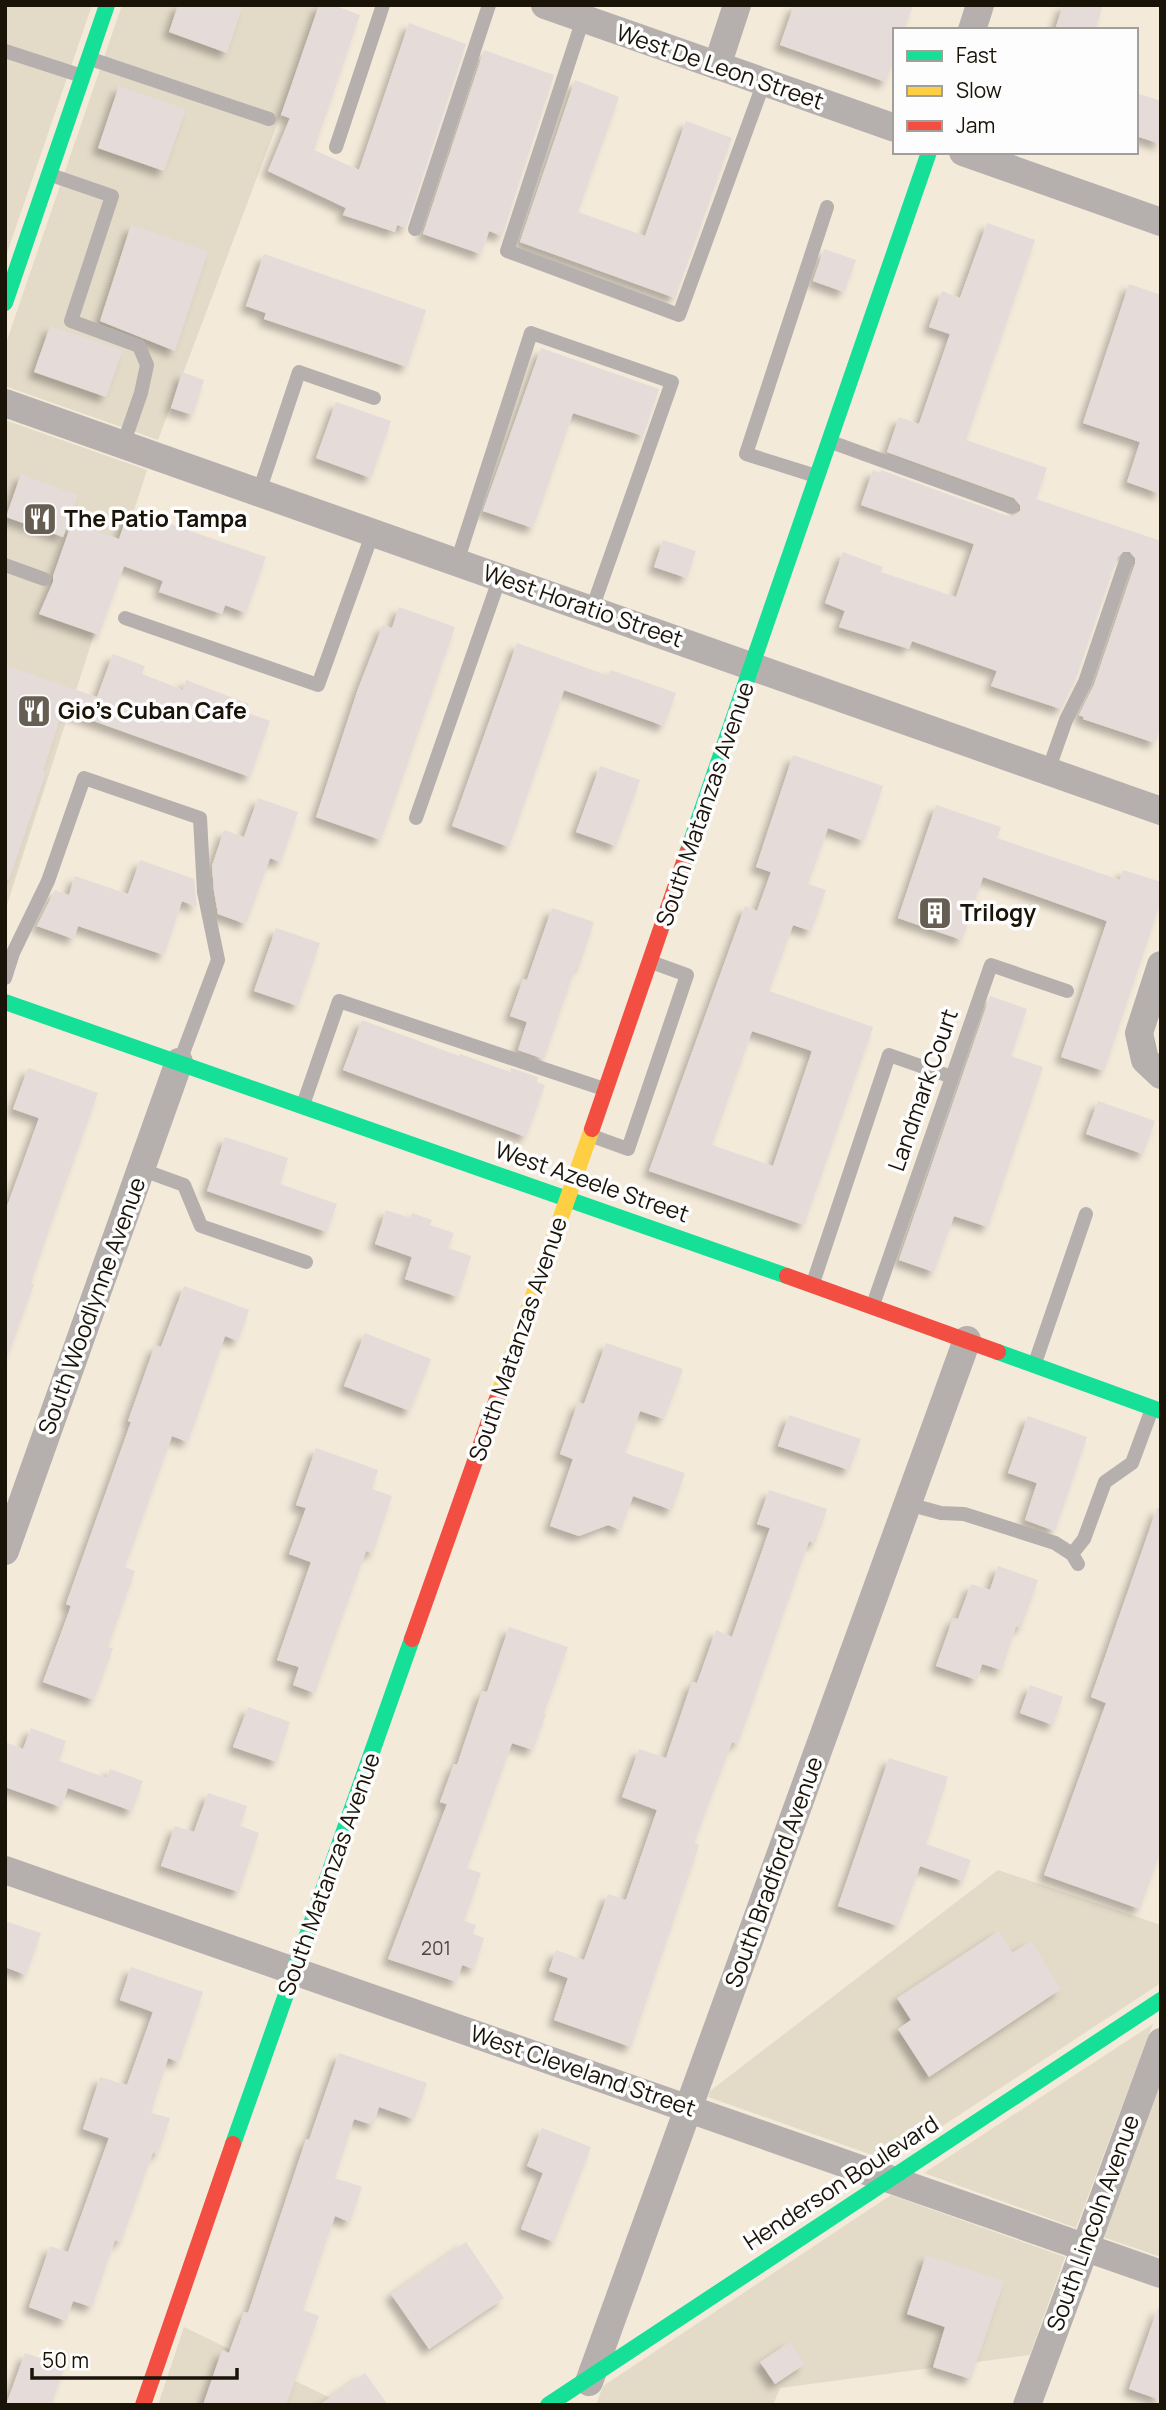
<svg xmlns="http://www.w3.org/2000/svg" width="1166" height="2410" viewBox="0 0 1166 2410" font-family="Manrope,sans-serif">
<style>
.commercial{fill:#e4dac8}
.building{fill:#e5dbd8;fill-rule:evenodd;filter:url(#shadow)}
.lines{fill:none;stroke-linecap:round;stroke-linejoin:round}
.lane{stroke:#b5b0ae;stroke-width:14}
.street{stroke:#b5b0ae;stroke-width:28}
.fast{stroke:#16e098;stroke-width:16}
.slow{stroke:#ffcf43;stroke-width:16}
.jam{stroke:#f24e42;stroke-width:16}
.labels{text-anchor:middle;stroke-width:7;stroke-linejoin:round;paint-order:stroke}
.number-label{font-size:19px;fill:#4c453c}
.street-label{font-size:23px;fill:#191308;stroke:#fdfdfd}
.poi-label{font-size:23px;font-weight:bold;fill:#191308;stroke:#fdfdfd;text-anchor:start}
</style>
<defs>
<filter id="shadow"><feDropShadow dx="-6" dy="6" stdDeviation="3.5" flood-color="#0004"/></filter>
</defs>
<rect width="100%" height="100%" fill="#f4eada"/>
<path class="commercial" d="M5 5H92L5 259Z
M122 5H322L158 440 5 386V346Z
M5 420 147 470 5 911Z
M998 1870 1161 1925V1983L889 2161 708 2097 710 2091Z
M1153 2024 1076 2228 924 2173Z
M1161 2083V2257L1103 2237Z
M891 2195 1065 2257 1030 2355 780 2388 773 2405H596L603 2386Z
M184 2327 345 2405H158Z"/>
<path class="building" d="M178 5H243L227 53 169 32Z
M319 5H333L360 15 314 150 359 170 409 23 466 44 406 228 397 225 395 232 343 215 346 208 268 171 290 118 281 115Z
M794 5H913L904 30H895V57L886 82 780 45Z
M1063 5H1103L1095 30H1055Z
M484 50 554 75 502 236 489 231 481 254 423 234Z
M575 80 619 97 578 212 645 236 686 121 732 138 675 298 520 242Z
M119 86 186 109 164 171 98 148Z
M1136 93 1161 101V144L1136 136Z
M987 223 1035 240 966 440 1047 468 1036 499 1161 541V725L1155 743 1083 719 1084 717 1079 715 1094 685 1135 564V558L1130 552H1123L1117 558 1076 678 1061 709 991 686 997 671 912 641 909 649 839 627 845 611 825 603 843 552 883 567 881 572 956 597 974 544 861 505 873 470 880 473 881 470 1008 516H1013L1020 511V505L1014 498 887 452 899 417 919 424 950 334 929 327 942 291 960 298Z
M131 225 208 251 175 351 100 321Z
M824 249 856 260 844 292 813 281Z
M264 254 426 310 407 367 264 319 266 313 246 306Z
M1129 284 1161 295V494L1127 482 1140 442 1083 423Z
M50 326 123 350 106 397 34 372Z
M541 348 659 389 643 436 573 413 533 528 483 511Z
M182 372 204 380 193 415 171 408Z
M336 402 391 421 371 478 316 458Z
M21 474 78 495 63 537 6 517Z
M129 510 266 557 246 613 225 605 222 614 159 592 163 581 124 566 99 635 39 614 53 582V576L72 522 119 539Z
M663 540 696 551 687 578 654 567Z
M399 607 455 627 381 840 316 817 358 689 383 625 392 628Z
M517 643 609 676 611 670 676 693 664 726 564 690 509 847 452 826Z
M113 654 145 666 142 674 183 690 186 680 249 704 245 712 270 721 250 777 63 710 43 771 46 772 9 880H5V665L97 697Z
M793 755 883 786 864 841 828 828 808 884 826 890 811 931 793 925 769 991 873 1027 804 1225 649 1171 745 906 757 911 771 872 756 867ZM752 1031 812 1051 773 1166 712 1145Z
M600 766 640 780 616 846 576 832Z
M258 798 298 812 281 862 270 858 246 924 218 914 214 891 212 866 224 830 244 837Z
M936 805 1001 827 997 838 1120 880 1123 870 1161 882V901L1104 1071 1061 1057 1107 921 983 877 962 940 898 918Z
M140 860 194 879 197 907 182 901 164 955 78 926 74 939 37 926 55 890 69 895 75 876 128 894Z
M552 908 594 922 579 967 576 966 544 1059 518 1050 527 1022 510 1016 523 979 527 980Z
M276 928 320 943 298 1006 254 991Z
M990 996 1027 1009 1011 1056 1043 1067 988 1227 954 1216 934 1272 899 1260Z
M362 1020 459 1056 460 1054 510 1072 511 1068 538 1077 537 1082 545 1085 526 1137 343 1070Z
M28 1068 98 1093 51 1224 31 1283 34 1284 8 1355 5 1354V1212L39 1118 13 1109Z
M1098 1101 1155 1121 1143 1154 1086 1134Z
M225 1137 288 1158 280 1184 337 1204 327 1232 207 1191Z
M386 1210 410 1218 412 1213 432 1220 430 1225 454 1233 448 1248 471 1256 458 1297 405 1279 412 1257 375 1244Z
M184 1286 249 1310 238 1341 225 1336 188 1442 172 1436 125 1567 135 1571 108 1647 113 1648 94 1700 43 1682 71 1606 66 1604 131 1422 128 1421 155 1345 161 1347Z
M365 1333 431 1359 410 1411 344 1386Z
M606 1343 683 1369 664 1419 640 1411 625 1453 685 1473 672 1510 633 1496 621 1530 608 1525 579 1536 550 1526 573 1459 560 1454 578 1402 584 1404Z
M789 1415 861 1439 849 1470 778 1446Z
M1028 1416 1087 1437 1055 1531 1025 1520 1037 1483 1008 1473Z
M316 1448 378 1470 372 1489 392 1496 373 1553 366 1551 315 1693 293 1685 299 1667 277 1660 311 1562 289 1554 306 1508 296 1505Z
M769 1490 827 1509 815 1543 809 1541 738 1744 732 1742 694 1843 699 1845 631 2047 554 2020 568 1978 549 1971 556 1950 584 1960 608 1894 626 1900 657 1810 622 1797 639 1749 666 1758 692 1682 697 1683 716 1630 732 1637 770 1528 757 1524Z
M1157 1508H1161V1850L1140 1909 1044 1875 1106 1703 1091 1697Z
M998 1566 1038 1580 1021 1628 1016 1626 1002 1670 982 1664 977 1680 936 1666 953 1618 958 1619 971 1584 990 1590Z
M509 1627 568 1647 544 1713 546 1714 533 1750 512 1743 467 1868 481 1873 464 1921 476 1925 473 1934 484 1938 474 1969 462 1965 457 1982 388 1959 447 1804 440 1802 454 1764 457 1765 482 1691 487 1692Z
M1030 1685 1063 1697 1053 1725 1020 1713Z
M248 1707 290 1722 277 1762 233 1747Z
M31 1728 66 1741 59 1761 107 1778 110 1769 143 1781 132 1811 68 1788 61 1807 5 1787V1742L23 1749Z
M889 1758 948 1777 926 1844 971 1860 963 1881 920 1866 898 1926 838 1906Z
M208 1793 247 1806 240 1826 259 1833 239 1892 161 1866 175 1826 194 1832Z
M5 1921 41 1933 26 1975 5 1967Z
M999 1931 1012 1953 1031 1941 1061 1989 929 2077 898 2029 911 2020 897 1998Z
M131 1967 203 1992 179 2062 168 2058 151 2113 170 2118 158 2154 153 2152 121 2242 115 2240 92 2307 73 2301 66 2321 29 2307 50 2246 68 2252 109 2138 83 2129 100 2077 127 2085 153 2012 120 2000Z
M339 2053 427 2083 414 2119 379 2107 373 2125 354 2119 335 2178 362 2187 350 2222 335 2216 303 2310 319 2316 286 2405H203L222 2350 229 2353 244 2312 248 2313 306 2139 309 2140Z
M542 2128 591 2147 554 2242 521 2229 543 2173 527 2166Z
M466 2242 504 2298 429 2349 391 2294Z
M926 2255 1004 2281 971 2379 933 2367 945 2327 907 2314Z
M1158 2308H1161V2400L1129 2389Z
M790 2342 805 2364 775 2384 760 2362Z
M25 2353 65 2367 51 2405H6Z
M365 2373 388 2405H319Z"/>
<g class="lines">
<path class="lane" d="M583 19 507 251 679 315 764 82
M5 51 82 76
M91 59 269 119
M336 147 383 5
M51 175 112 196 71 321 139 346 147 365 141 393 123 445
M415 229 489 5
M831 442 1011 507
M816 476 746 454 827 207
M259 492 299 372 374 398
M457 562 531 333 672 382 592 609
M5 565 44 579
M125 618 318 685 373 532
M1048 771 1066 720 1085 682 1126 561
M416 818 500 577
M5 978 13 953 48 881 84 778 200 818 204 892 218 960 180 1061
M303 1105 339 1001 604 1089
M592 1136 628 1149 687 975 651 962
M140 1169 184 1185 201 1226 306 1262
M813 1283 889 1055 952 1077
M873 1305 991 965 1067 991
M1035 1363 1086 1214
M908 1504 941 1513 964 1514 1055 1543 1072 1554 1078 1564
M1072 1554 1084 1539 1105 1482 1132 1463 1152 1409"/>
<path class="street" d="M545 5 895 128
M972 30 980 5
M717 66 737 5
M963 152 1161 222
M5 403 1161 811
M1161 965 1139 1033 1145 1060 1161 1075
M5 1551 179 1062
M5 1870 1161 2274
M589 2382 967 1340
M1027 2405 1161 2042"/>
<path class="fast" d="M5 303 107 5
M687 853 929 152
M5 1002 787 1276
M998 1352 1161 1411
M233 2144 412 1639
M548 2405 1161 2000"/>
<path class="slow" d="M498 1396 592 1129"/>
<path class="jam" d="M592 1129 687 853
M787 1276 998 1352
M412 1639 498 1396
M143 2405 233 2144"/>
</g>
<defs>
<g id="restaurant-square" transform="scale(1.75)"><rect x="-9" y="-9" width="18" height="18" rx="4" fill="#665e52" stroke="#fdfdfd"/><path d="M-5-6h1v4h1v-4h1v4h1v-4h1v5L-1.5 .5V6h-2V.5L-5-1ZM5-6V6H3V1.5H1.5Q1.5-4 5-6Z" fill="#fff"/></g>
<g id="building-square" transform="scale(1.75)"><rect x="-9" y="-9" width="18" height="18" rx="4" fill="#665e52" stroke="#fdfdfd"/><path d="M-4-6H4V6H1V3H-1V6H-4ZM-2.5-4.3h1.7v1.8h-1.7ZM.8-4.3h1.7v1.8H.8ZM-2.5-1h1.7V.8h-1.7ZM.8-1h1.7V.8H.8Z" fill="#fff"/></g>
</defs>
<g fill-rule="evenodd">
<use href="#restaurant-square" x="40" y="519"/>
<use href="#restaurant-square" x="34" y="711"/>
<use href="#building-square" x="935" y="913"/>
</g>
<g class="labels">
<g class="number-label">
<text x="436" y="1955">201</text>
</g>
<g class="street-label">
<text transform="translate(720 67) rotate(19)" y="8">West De Leon Street</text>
<text transform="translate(583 606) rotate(19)" y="8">West Horatio Street</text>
<text transform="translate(705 804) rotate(-71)" y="8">South Matanzas Avenue</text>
<text transform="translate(923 1090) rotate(-71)" y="8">Landmark Court</text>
<text transform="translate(592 1182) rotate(19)" y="8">West Azeele Street</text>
<text transform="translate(92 1306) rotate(-70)" y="8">South Woodlynne Avenue</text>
<text transform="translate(518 1339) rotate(-71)" y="8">South Matanzas Avenue</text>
<text transform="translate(774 1872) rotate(-70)" y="8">South Bradford Avenue</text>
<text transform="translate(329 1874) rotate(-70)" y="8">South Matanzas Avenue</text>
<text transform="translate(583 2071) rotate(19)" y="8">West Cleveland Street</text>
<text transform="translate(841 2183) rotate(-33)" y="8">Henderson Boulevard</text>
<text transform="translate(1093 2223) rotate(-70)" y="8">South Lincoln Avenue</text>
</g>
<g class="poi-label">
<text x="64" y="527">The Patio Tampa</text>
<text x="58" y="719">Gio's Cuban Cafe</text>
<text x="960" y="921">Trilogy</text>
</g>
</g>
<rect width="1166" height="2410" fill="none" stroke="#191308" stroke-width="14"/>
<rect x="893" y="28" width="245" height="126" fill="#fdfdfd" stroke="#a29f9b" stroke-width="2"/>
<rect x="907" y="51" width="35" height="10" fill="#16e098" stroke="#a29f9b" stroke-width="2"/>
<text x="956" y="63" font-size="21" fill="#191308">Fast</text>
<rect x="907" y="86" width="35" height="10" fill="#ffcf43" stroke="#a29f9b" stroke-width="2"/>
<text x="956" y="98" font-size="21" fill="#191308">Slow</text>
<rect x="907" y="121" width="35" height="10" fill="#f24e42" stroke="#a29f9b" stroke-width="2"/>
<text x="956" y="133" font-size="21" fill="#191308">Jam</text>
<path d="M32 2368v10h205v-10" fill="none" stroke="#191308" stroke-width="3.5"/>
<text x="42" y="2368" font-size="21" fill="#191308" stroke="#fdfdfd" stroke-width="5" paint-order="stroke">50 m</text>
</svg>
